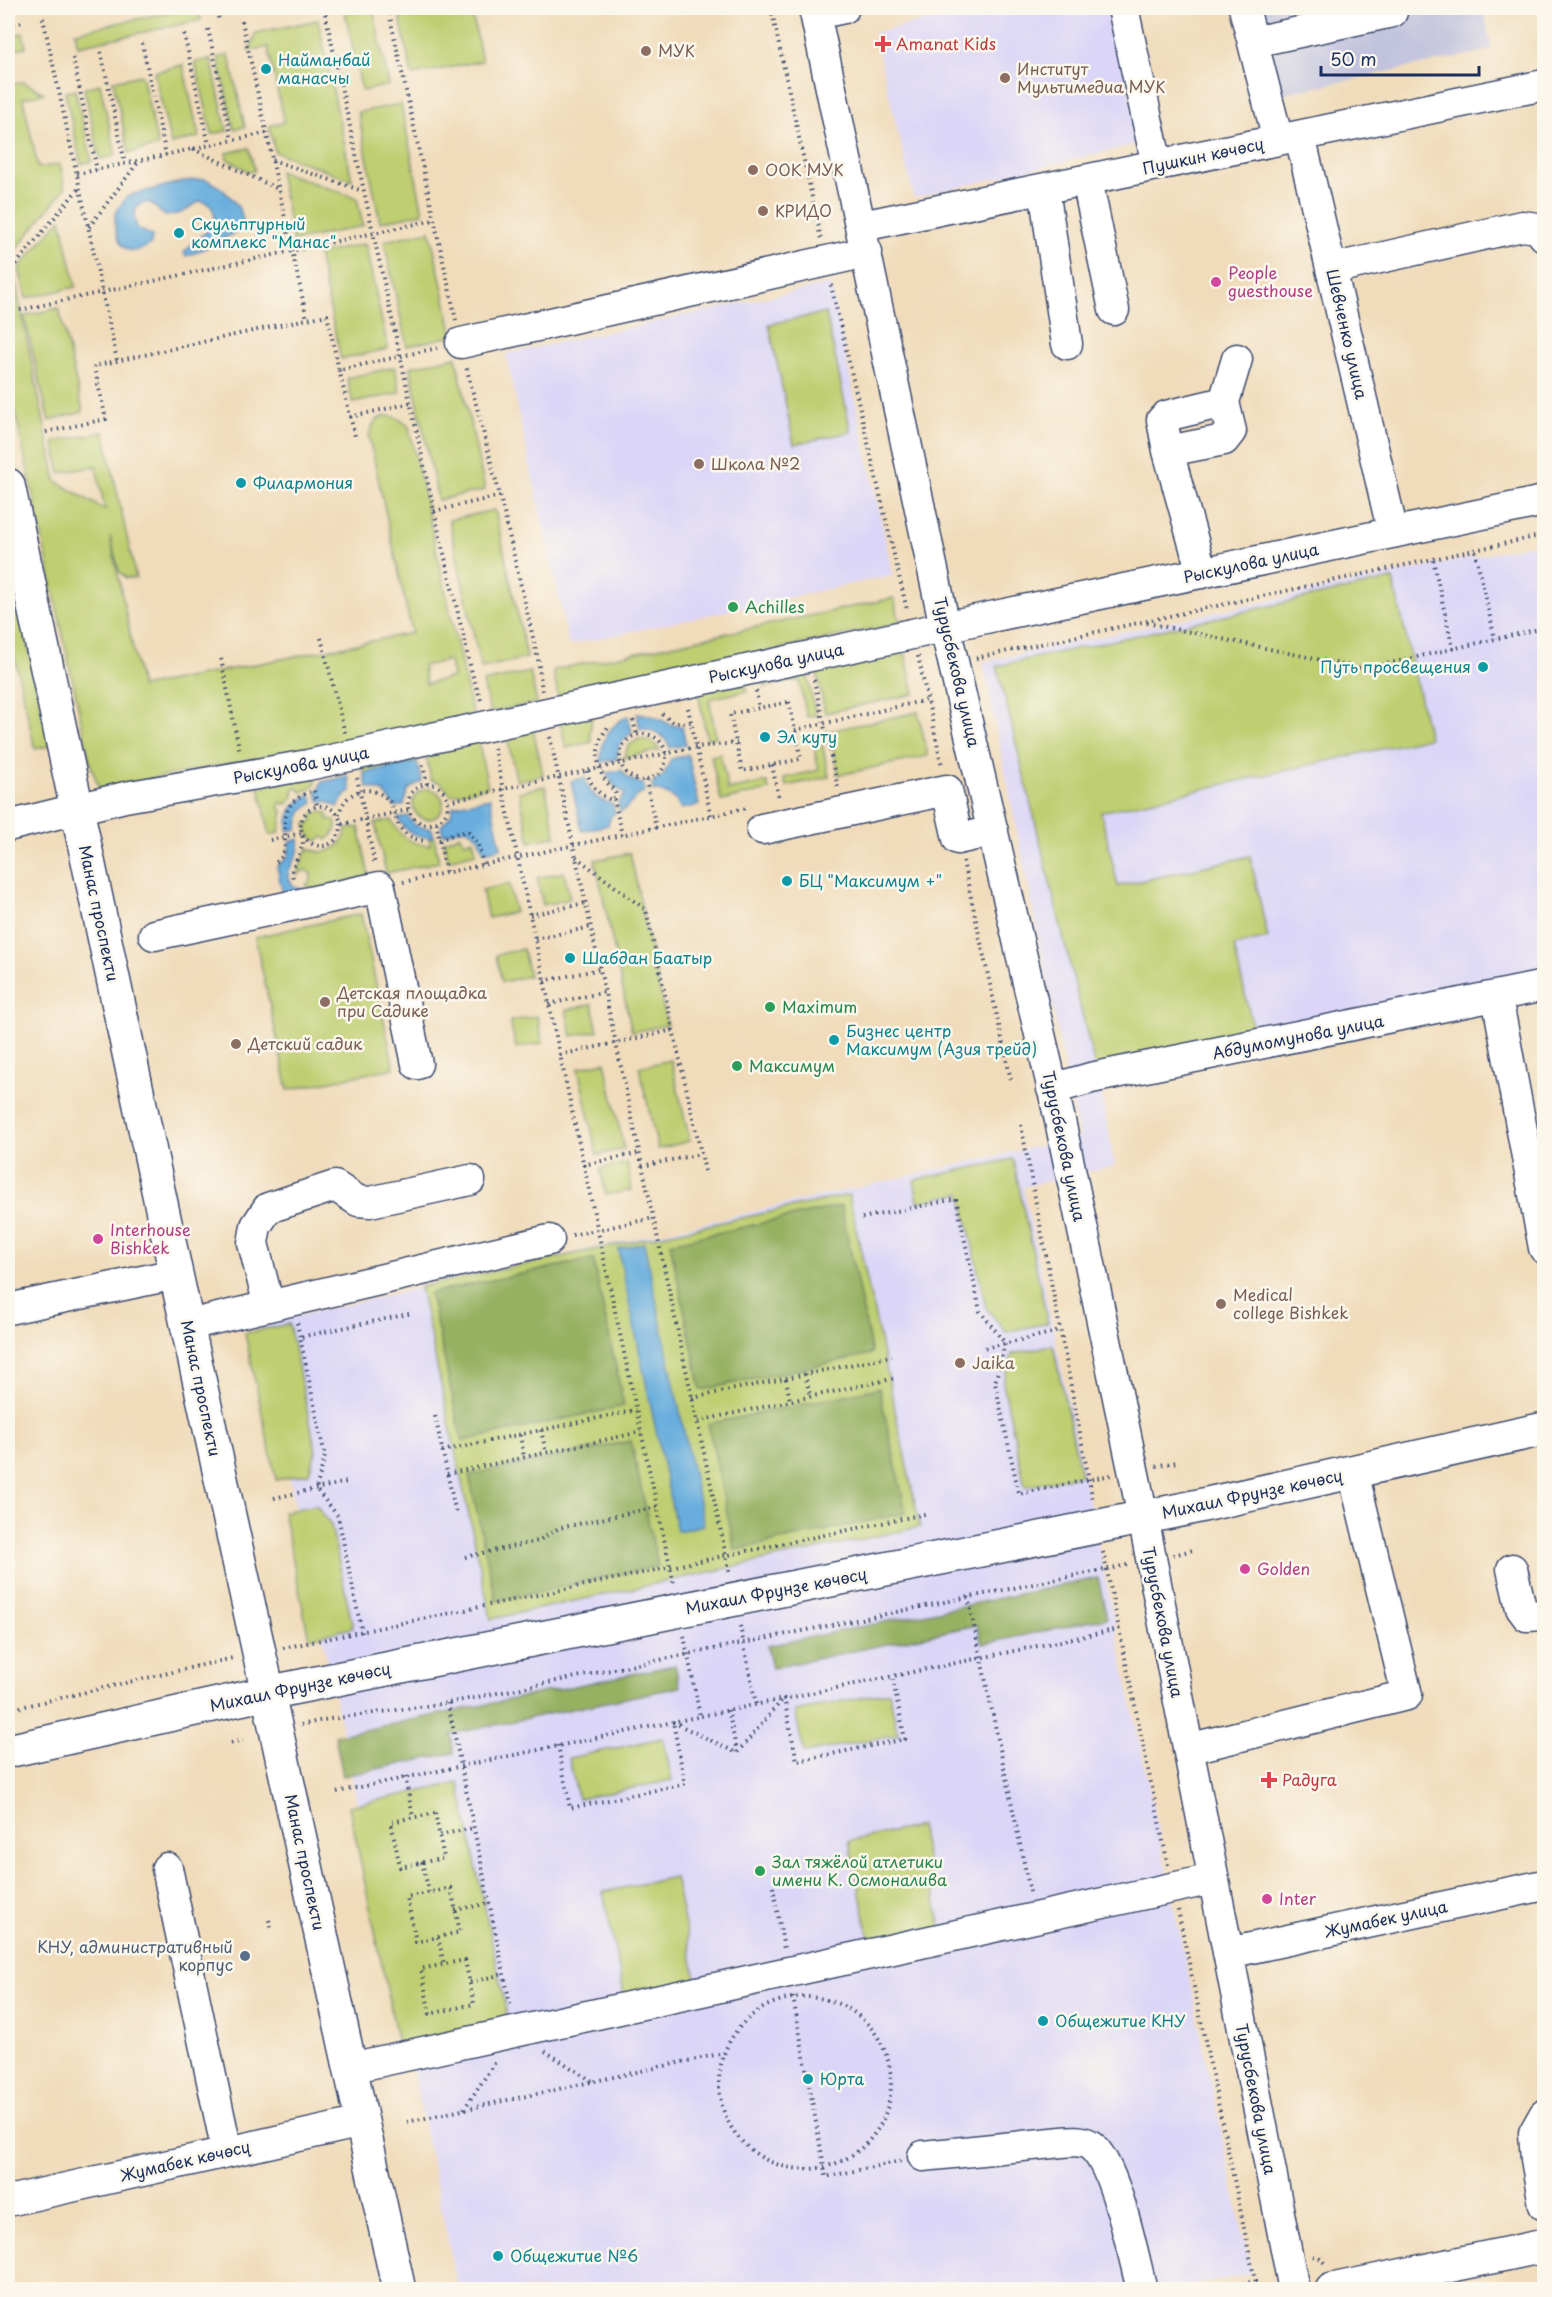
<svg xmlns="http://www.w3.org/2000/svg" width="1552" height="2297" viewBox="0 0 1552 2297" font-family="'Playpen Sans',sans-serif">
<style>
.built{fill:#dbd6f7}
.industrial{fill:#c1c2dd}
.green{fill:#bece70;stroke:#6c7e67;stroke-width:1.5;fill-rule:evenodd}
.forest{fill:#96b162;stroke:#587060;stroke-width:1.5}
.water{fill:#67addd;stroke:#416e9e;stroke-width:1.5}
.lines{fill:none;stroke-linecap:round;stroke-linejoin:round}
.minor-casing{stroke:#3b496c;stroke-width:33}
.major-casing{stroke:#3b496c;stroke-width:36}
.path{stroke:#3b496c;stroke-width:4;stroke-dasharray:1.5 4.5;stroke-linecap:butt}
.minor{stroke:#fff;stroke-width:30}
.major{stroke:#fff;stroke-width:33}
.health-dot{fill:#e0444e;stroke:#fbf7ec;stroke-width:2}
.education-dot{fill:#8d6e63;stroke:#fbf7ec;stroke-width:2}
.culture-dot{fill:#0f9aa8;stroke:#fbf7ec;stroke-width:2}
.hotel-dot{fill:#d1479c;stroke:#fbf7ec;stroke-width:2}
.leisure-dot{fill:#2e9e5b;stroke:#fbf7ec;stroke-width:2}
.service-dot{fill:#5c6f8a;stroke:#fbf7ec;stroke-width:2}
.labels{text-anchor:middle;stroke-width:5;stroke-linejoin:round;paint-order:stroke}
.health-label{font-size:16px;fill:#be3a42;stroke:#fbf7ec;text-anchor:start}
.education-label{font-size:16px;fill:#785e54;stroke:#fbf7ec;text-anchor:start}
.culture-label{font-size:16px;fill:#0d838f;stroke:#fbf7ec;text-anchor:start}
.street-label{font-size:16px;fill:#1b2f5e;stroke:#fbf7ec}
.hotel-label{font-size:16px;fill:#b23c85;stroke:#fbf7ec;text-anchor:start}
.leisure-label{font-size:16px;fill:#27864d;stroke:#fbf7ec;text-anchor:start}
.service-label{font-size:16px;fill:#4e5e75;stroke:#fbf7ec;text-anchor:end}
</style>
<rect width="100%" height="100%" fill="#fbf7ec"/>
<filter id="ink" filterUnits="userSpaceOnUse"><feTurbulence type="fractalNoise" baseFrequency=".0167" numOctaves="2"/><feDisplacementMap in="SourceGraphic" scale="12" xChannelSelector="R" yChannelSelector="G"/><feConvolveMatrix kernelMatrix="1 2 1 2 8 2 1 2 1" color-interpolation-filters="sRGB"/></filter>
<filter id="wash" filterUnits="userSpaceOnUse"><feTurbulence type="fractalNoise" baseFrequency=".008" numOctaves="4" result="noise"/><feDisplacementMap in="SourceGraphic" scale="24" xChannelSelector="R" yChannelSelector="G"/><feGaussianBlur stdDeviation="1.35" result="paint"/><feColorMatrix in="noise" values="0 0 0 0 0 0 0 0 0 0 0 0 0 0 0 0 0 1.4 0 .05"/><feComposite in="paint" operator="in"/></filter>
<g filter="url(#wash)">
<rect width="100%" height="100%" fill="#f0dbba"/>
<path class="built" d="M979 8H1109L1141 143 914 198 874 33Z
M830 284 893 575 569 645 506 354Z
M1544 542V977L1098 1076 1115 1166 1023 1187 1251 2273 1177 2290 458 2289 258 1325 1079 1137 983 662Z"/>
<path class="industrial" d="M1273 8H1483L1492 50 1282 94 1264 10Z"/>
<path class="green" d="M189 8H198L201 20 78 46 75 32Z
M364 8H373L389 85 362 91 345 12Z
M398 8H471L482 61 412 75Z
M318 20 352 180 275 152 269 126 284 122 268 47 249 51 256 33Z
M23 33 26 47 8 51V37Z
M229 55 245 127 234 129 218 57Z
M211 59 227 131 212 134 195 62Z
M183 65 199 137 171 144 154 72Z
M142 75 158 146 129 153 113 81Z
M23 82 44 93 23 98 38 168 60 164 65 188 10 257 56 481 105 510 96 466 60 473 54 442 104 432 136 578H126L119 571 110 536 141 687 412 633 369 437C374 412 393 410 409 427L473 716 99 789 90 762 8 378V85ZM450 660 453 677 426 684 423 666Z
M100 84 116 156 100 159 84 88Z
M75 90 92 161 81 164 65 92Z
M401 104 423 213 380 222 358 112Z
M249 148 255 171 249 172 227 159 226 153Z
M279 171 357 198 363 226 293 241Z
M61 219 76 287 26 298 19 268Z
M430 231 453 336 407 346 384 241Z
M365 244 388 349 341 359 318 254Z
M59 308 83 412 49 421 24 316Z
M826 313 851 432 794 444 769 324Z
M456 357 485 490 438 500 410 367Z
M395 367 400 393 353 403 347 378Z
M495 510 527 658 481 668 449 520Z
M8 556 50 746 35 749 8 628Z
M1393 579 1429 738 1101 812 1118 886 1250 856 1268 938 1234 946 1256 1042 1097 1075 997 666Z
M894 598 900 623 558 696 553 670Z
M904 648 914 694 825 713 816 667Z
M806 669 816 715 807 717 799 680 765 687 763 678Z
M530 672 537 703 490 712 483 682Z
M745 682 747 691 709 699 716 737 707 739 698 692Z
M558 712 592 717 590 734 592 742 566 748Z
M918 712 928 756 839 775 829 731Z
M533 728 543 775 517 781 506 734Z
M820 733 829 777 786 786 784 778 819 770 811 735Z
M639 739 651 741 660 750 624 758 628 746Z
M478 740 488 787 451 795 441 783 431 780 425 751Z
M416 753 417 762 364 773 362 764Z
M720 754 728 790 767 782 769 790 721 801 711 756Z
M315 775C318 786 312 789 301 792L298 788H295L292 793 294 796 287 804 280 803 279 808 283 811 279 833 270 835 259 787Z
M545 786 556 836 530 842 519 792Z
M413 804a15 15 0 1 1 30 0a15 15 0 1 1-30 0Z
M318 812 328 813V819L335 820C338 829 334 835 327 840L324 837 318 841C309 838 306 832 306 823L309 824 313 820 311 815Z
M391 820C400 836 411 845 430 845L429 838 434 837 439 862 386 873 375 823Z
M359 827 369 876 313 889 306 885 311 881V874L305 870 297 875V873L308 848C325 857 343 849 347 829Z
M460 835 464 842 473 839 476 853 448 860 444 841Z
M630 853 667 1025 632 1032 595 860Z
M564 872 570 899 543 905 537 878Z
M509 884 515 912 488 918 482 890Z
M361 914 394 1068 288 1090 255 937Z
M523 949 529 976 502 982 496 955Z
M592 1004 598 1031 572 1036 566 1010Z
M537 1016 543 1043 516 1048 510 1021Z
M671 1060 690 1141 658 1149 639 1067Z
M605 1062 624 1149 597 1155 578 1068Z
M1013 1159 1048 1323 1006 1332 986 1308 961 1193 918 1202 914 1180Z
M627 1163 632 1190 606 1195 600 1169Z
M849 1195 920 1527 491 1619 420 1287Z
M289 1324 316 1451 309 1473 276 1480 245 1333Z
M1053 1345 1081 1475 1025 1487 1003 1383 1012 1354Z
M316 1505 331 1525 353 1628 309 1638 283 1512Z
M889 1692 898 1734 804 1753 795 1711Z
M663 1738 672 1780 578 1799 569 1758Z
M459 1783 509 2025 399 2048 349 1806Z
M920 1826 942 1933 871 1948 849 1841Z
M675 1877 697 1984 625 1999 603 1892Z"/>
<path class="forest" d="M841 1206 872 1354 701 1390 670 1243Z
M593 1259 624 1406 462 1441 430 1293Z
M879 1388 906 1513 735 1550 708 1424Z
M631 1441 658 1566 496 1601 469 1475Z
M1098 1578 1107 1618 982 1644 977 1625 772 1668 767 1646Z
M675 1665 680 1687 451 1734 454 1753 343 1776 335 1736Z"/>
<path class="water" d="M204 179C218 182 248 209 242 226 240 232 193 255 186 256L184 253C192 240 224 226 212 208 209 203 205 202 200 201L181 213 166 216C154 211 156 197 138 205L134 216 137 228 152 236 151 244C123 263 114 238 115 213L127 197 135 194 184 181Z
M637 714C659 713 667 728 682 726L686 745 670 748C665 735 655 729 640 729Z
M628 716 632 732 619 745 617 759 601 762C600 742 609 725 628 716Z
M688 755 699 805 681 809C676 797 666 792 653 790L652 783 664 775 671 759Z
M417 762 422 781 408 790 404 805 395 807 384 792 367 787 364 773Z
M621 770 629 779 643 784 645 792C633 795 631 808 620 812L618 803 625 794 615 787 606 773Z
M348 776 351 791 343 798 338 807 328 802 319 801 317 792 322 782Z
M585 778C588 793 598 801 613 804L615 813 611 816 608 825 582 831 571 781Z
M311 795 313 803 301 812 297 829 288 831C286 813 295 801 311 795Z
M490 798 501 848 484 852 477 835 466 828 443 834 441 826 451 815 453 806Z
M407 816 416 826 432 829 434 837C417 839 406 833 398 818Z
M299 839C302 855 289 863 288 877L294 887 305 890 283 895 277 866 288 857 290 842Z
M644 1243 704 1525 677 1531 618 1249Z"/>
</g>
<g filter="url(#ink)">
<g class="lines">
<g class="minor-casing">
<path id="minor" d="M814 8 945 627 1059 1116 1143 1517 1294 2290
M1123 8 1157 165
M1244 8 1278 140
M815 14 844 8
M1253 42 1392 12
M1300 136 1393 533
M1087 180 1114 310
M1044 189 1067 344
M862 226 1544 85
M1331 269 1522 226 1538 228 1544 236
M461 343 867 252
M1168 451 1224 440 1231 431 1224 402
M1202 573 1168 451 1162 420 1166 416 1224 402 1237 359
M8 826 125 797 308 765 981 619 1544 501
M762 829 947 790 958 839 993 831
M154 935 380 887 417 1064
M1497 997 1544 1248
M1052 1089 1091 1078 1544 986
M269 1306 253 1243 256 1226 268 1208 335 1186 358 1201 370 1202 470 1180
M8 1309 176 1274
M188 1325 549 1240
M1512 1569 1521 1608 1527 1616 1544 1615
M1188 1749 1407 1695 1353 1472
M167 1868 227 2152
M1228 1953 1544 1885
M350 2068 1213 1879
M1544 2115 1534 2133 1536 2159 1544 2205
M923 2156 1062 2142C1071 2141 1082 2140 1090 2145 1115 2162 1134 2258 1142 2290
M8 2201 362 2122"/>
</g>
<g class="major-casing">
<path id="major" d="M8 485 176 1274 399 2290
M8 1751 267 1693 1185 1509 1544 1429
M1332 2290 1544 2246"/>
</g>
<path class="path" d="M324 8 434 511 472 673 482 703
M388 8 456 320
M771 8 821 239
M217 11 219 21
M43 18 117 360
M242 21 307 319
M8 25 23 22
M208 29 232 140
M184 34 209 145
M142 43 166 155
M101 52 125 163
M73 58 97 170
M193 149 278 189
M272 160 363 191
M77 174 266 133
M89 227 139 161
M12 269 79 188
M831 285 907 610
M20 310 434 220
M339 370 355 436
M350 417 411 403
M46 432 106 419 94 366 307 319 327 315 339 370 437 348
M500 496 538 659 542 691
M434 511 500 496 466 366
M1475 551 1495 639
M1433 560 1453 649
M1147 623 1364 669 1544 628
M321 638 345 733
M918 656 942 766
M976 658 1544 535
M221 659 240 752
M814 680 838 788
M756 691 759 708
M789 702 801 759 742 771 730 714Z
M688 708 711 816
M662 714 675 723 691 722
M633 720 637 735
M795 730 927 700
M620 757a23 23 0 1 1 46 0a23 23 0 1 1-46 0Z
M550 737 730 1574
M494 748 674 1585
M423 765 427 784
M772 765 779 799
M587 771C590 785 598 794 611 800L616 797C616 790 610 787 606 781 594 764 595 742 609 726
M357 778 375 865
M646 780 656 828
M408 804a20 20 0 1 1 40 0a20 20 0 1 1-40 0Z
M314 791 317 806
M614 799 622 835
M448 801 696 747 737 743
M301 826a20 20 0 1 1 40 0a20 20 0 1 1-40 0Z
M339 815C341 805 346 798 355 793 368 786 386 793 392 806 396 816 396 824 404 832 410 838 418 840 426 841
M436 823 446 873
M342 824 408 810
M270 840 302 833 303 844 292 871 293 880
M439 840 460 832H469L478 843 483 865
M576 857 646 910 705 1171
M963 861 1011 1080
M276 862C299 848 265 808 310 792
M403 882 747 808
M530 915 586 903
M535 939 591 927
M544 981 600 969
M549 1004 605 992
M560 1055 674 1030
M1021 1125 1093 1501
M583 1165 640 1153
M642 1166 701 1154
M862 1218 956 1199 980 1311 1005 1343 995 1383 1019 1494 1111 1475
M572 1235 654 1218
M297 1323 300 1337
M985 1348 1060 1331
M805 1374 810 1396
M786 1379 790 1401
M692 1398 892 1356
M435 1416 456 1514
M698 1421 896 1378
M541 1430 546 1453
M520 1435 524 1457
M442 1451 636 1410
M1156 1466 1176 1462
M447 1474 641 1432
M274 1498 347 1482
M1103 1552 1168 1865
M1173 1555 1193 1550
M465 1557 538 1541 559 1528 657 1507
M968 1597 1031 1896
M740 1626 756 1704
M362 1633 338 1516 316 1489 325 1456 300 1337 413 1313
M684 1636 700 1716
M283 1648 925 1514
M784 1698 797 1761 905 1739 892 1676
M448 1703 511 2008
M8 1710 233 1658
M728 1710 737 1752
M673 1722 737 1753 783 1699
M301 1725 323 1720 448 1703 1127 1565
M231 1743 243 1740
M558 1745 570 1808 685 1784 673 1722
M405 1777 413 1817
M337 1792 1119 1629
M435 1813 444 1858 400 1867 391 1822Z
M440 1835 474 1828
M422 1862 429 1892
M773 1887 784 1949
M451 1888 460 1932 416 1942 407 1897Z
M455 1910 490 1903
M1178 1910 1255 2281 1215 2290
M269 1920 271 1929
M438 1937 444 1964
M465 1960 474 2004 430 2014 421 1969Z
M470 1982 504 1974
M719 2083a86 86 0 1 1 172 0a86 86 0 1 1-172 0Z
M793 1997 826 2177 901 2161
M545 2051 592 2081
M464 2109 496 2061
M407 2122 724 2053
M1313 2256 1320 2258 1326 2265
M1516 2290 1544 2283"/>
<use href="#minor" class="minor"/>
<use href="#major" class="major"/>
</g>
</g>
<g class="health-dot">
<path d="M880 35h6v6h6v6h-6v6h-6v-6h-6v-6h6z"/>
<path d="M1266 1771h6v6h6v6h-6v6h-6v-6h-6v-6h6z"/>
</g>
<g class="education-dot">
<circle cx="646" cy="51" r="6"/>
<circle cx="1005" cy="78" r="6"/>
<circle cx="753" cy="170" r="6"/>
<circle cx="763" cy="211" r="6"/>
<circle cx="699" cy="464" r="6"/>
<circle cx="325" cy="1002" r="6"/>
<circle cx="236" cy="1044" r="6"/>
<circle cx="1221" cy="1304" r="6"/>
<circle cx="960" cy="1363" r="6"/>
</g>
<g class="culture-dot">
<circle cx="266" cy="69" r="6"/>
<circle cx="179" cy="233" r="6"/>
<circle cx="241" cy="483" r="6"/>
<circle cx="1483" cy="667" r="6"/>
<circle cx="765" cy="737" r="6"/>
<circle cx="787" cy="881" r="6"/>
<circle cx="570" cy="958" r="6"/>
<circle cx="834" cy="1040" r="6"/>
<circle cx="1043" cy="2021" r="6"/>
<circle cx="808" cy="2079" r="6"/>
<circle cx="498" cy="2256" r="6"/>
</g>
<g class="hotel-dot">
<circle cx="1216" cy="282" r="6"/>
<circle cx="98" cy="1239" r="6"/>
<circle cx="1245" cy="1569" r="6"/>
<circle cx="1267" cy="1899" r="6"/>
</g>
<g class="leisure-dot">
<circle cx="733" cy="607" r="6"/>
<circle cx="770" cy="1007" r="6"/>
<circle cx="737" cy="1066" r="6"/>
<circle cx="760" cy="1871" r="6"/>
</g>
<circle class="service-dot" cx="245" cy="1956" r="6"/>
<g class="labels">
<g class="health-label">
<text x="896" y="50">Amanat Kids</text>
<text x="1282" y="1786">Радуга</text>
</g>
<g class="education-label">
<text x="658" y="57">МУК</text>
<text x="1017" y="75">Институт<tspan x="1017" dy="18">Мультимедиа МУК</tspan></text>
<text x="765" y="176">ООК МУК</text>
<text x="775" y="217">КРИДО</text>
<text x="711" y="470">Школа №2</text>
<text x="337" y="999">Детская площадка<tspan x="337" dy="18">при Садике</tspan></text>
<text x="248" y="1050">Детский садик</text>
<text x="1233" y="1301">Medical<tspan x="1233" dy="18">college Bishkek</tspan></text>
<text x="972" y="1369">Jaika</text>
</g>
<g class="culture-label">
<text x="278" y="66">Найманбай<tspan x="278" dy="18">манасчы</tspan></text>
<text x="191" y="230">Скульптурный<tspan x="191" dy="18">комплекс "Манас"</tspan></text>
<text x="253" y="489">Филармония</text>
<text x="1471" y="673" text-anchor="end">Путь просвещения</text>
<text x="777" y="743">Эл куту</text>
<text x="799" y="887">БЦ "Максимум +"</text>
<text x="582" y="964">Шабдан Баатыр</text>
<text x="846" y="1037">Бизнес центр<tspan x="846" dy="18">Максимум (Азия трейд)</tspan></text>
<text x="1055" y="2027">Общежитие КНУ</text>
<text x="820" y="2085">Юрта</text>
<text x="510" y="2262">Общежитие №6</text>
</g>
<g class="street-label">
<text transform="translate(1203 156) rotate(-12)" y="6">Пушкин көчөсү</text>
<text transform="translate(1347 334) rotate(77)" y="6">Шевченко улица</text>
<text transform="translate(1251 563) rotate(-12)" y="6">Рыскулова улица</text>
<text transform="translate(776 663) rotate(-12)" y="6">Рыскулова улица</text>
<text transform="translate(957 672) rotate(77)" y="6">Турусбекова улица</text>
<text transform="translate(301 765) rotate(-11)" y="6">Рыскулова улица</text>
<text transform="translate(99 913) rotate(78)" y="6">Манас проспекти</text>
<text transform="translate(1298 1037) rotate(-11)" y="6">Абдумомунова улица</text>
<text transform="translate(1064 1146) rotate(78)" y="6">Турусбекова улица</text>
<text transform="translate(201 1388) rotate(78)" y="6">Манас проспекти</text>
<text transform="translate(1252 1494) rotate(-12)" y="6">Михаил Фрунзе көчөсү</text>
<text transform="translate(776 1591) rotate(-11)" y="6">Михаил Фрунзе көчөсү</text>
<text transform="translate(1163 1622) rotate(79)" y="6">Турусбекова улица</text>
<text transform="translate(300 1687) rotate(-12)" y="6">Михаил Фрунзе көчөсү</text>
<text transform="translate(305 1862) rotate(78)" y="6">Манас проспекти</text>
<text transform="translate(1386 1919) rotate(-12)" y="6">Жумабек улица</text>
<text transform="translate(1256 2099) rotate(79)" y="6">Турусбекова улица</text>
<text transform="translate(185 2161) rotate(-13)" y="6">Жумабек көчөсү</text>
</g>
<g class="hotel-label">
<text x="1228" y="279">People<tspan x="1228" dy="18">guesthouse</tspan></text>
<text x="110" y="1236">Interhouse<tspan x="110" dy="18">Bishkek</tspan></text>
<text x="1257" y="1575">Golden</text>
<text x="1279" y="1905">Inter</text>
</g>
<g class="leisure-label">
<text x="745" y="613">Achilles</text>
<text x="782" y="1013">Maximum</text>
<text x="749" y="1072">Максимум</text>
<text x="772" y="1868">Зал тяжёлой атлетики<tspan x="772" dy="18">имени К. Осмоналива</tspan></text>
</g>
<g class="service-label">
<text x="233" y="1953">КНУ, административный<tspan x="233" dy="18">корпус</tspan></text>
</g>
</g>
<rect width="1552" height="2297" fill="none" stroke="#fbf7ec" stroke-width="30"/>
<path d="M1321 66v9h158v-9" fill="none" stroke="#1b2f5e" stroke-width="3"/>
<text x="1330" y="66" font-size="18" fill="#1b2f5e" stroke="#fbf7ec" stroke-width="4.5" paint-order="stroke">50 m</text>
</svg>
